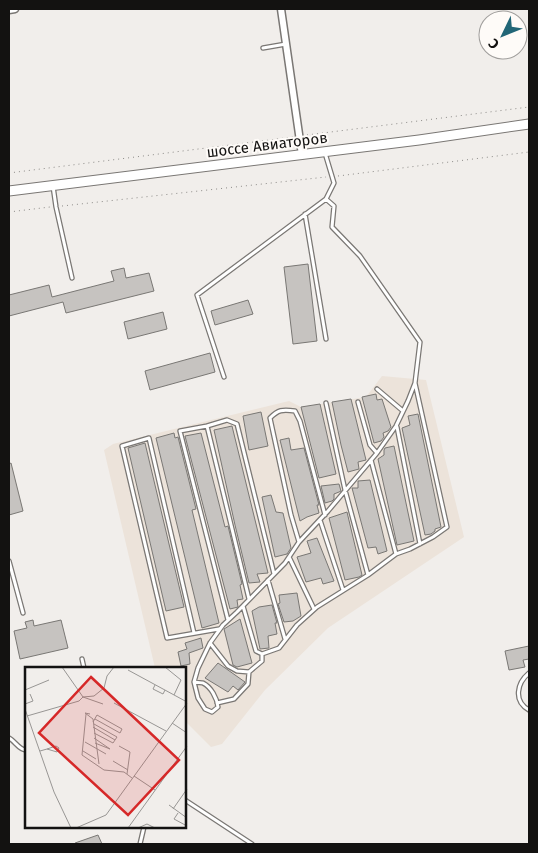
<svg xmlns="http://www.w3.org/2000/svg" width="538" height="853" viewBox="0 0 538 853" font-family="'Fira Sans',sans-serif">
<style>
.built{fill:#ece3da}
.building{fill:#c6c3c0;stroke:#797774}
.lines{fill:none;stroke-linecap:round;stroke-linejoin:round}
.lane-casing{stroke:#7a7774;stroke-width:5.5}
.street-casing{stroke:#7a7774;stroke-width:9}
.secondary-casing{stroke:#7a7774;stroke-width:11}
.path{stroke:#8c8a87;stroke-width:1;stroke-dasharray:1 4;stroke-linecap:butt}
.lane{stroke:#fff;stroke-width:3}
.street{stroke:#fff;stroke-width:6}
.secondary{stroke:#fff;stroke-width:9}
.labels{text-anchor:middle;stroke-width:4;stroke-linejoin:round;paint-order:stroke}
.street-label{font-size:15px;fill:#131211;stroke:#fefbf8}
.inset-road{fill:none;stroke:#989694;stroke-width:1}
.view{fill:#d62828;fill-opacity:0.15;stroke:#d62828;stroke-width:2.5}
.inset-edge{fill:none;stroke:#131211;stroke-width:2.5}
</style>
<rect width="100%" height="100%" fill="#f1eeeb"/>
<path class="built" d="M382 376 426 380 464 537 328 628 265 690 222 744 211 747 185 721V668H155L104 450 113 444 289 401 301 407 366 397Z"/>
<path class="building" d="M308 264 317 341 293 344 284 267Z
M124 268 126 278 149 273 154 291 66 313 63 302 9 316V295L49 285 52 297 114 281 111 271Z
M248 300 253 314 215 325 211 311Z
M163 312 167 329 128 339 124 322Z
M210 353 215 372 150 390 145 371Z
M376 394 377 400 382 399 391 427 388 431 383 433 384 437 381 441 374 443 362 397Z
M351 399 366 460 358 462 359 469 348 472 341 445 332 402Z
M320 404 336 474 319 478 301 407Z
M261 412 268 446 249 450 243 416Z
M418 414 441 527 435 529V531L431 534 425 535 402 428 410 425 408 416Z
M232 426 268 573 257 574 260 582 249 583 235 525 214 430Z
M174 433 175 438 178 437 196 509 192 510 219 623 202 628 156 438Z
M201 433 225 527 228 526 242 584 240 585 243 599 237 600 238 607 230 609 185 436Z
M289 438 291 450 304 448 319 505H317L319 513 307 517 300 521 280 440Z
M145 443 184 607 166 611 128 448Z
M394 446 414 541 397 545 378 459 384 455V450L385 448Z
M11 463 23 511 9 515V464Z
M370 480 387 551 378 554 376 547 368 548 352 488H358V481Z
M339 484 341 491 339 492 334 494V499L332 501 325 503 321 486Z
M271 495 276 512 283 513 291 548 287 554 275 557 262 497Z
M347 512 362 575 359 577 345 580 329 518Z
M317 538 334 581 323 584 321 578 306 582 297 557 311 553 307 541Z
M297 593 301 616 293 621 284 622 278 604 280 603 279 595Z
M272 605 277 623H275L277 634 268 636 269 648 260 649 252 611 259 607Z
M240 619 252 663 237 667 233 665 224 629Z
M33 620 34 626 61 620 68 648 20 659 14 631 27 628 25 622Z
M201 638 203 648 189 653 190 664 181 666 178 652 187 649 185 643Z
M529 646V659L523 660 525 667 509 670 505 651Z
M218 663 245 682 238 690 233 686 228 692 205 678Z
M98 835 102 844H75V843Z"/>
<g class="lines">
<g class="lane-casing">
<path id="lane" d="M263 48 286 44
M53 186 56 207 72 278
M305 214 326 339
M224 377 197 295 326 199
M377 389 403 411
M358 402 370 445 377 453
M326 403 345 490 368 575
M207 426 227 420 237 424 274 574
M397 427 420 544
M371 460 396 554
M320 520 343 590
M299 542 291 515 270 418C278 410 282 409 295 411L300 421 325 515
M289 557 314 609
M9 561 23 613
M268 580 285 639
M243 606 256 651 262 654
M228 620 180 431 207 426 249 599
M194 633 149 438 122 446 167 638 219 629
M210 643 228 666 237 671 249 672
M82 659 84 668
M529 673C517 683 513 701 529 710
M194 682C196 682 202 683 203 683 211 687 217 698 218 707L212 712 205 709 198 698 194 682 198 668 210 643 223 625 237 612 285 563 299 542 328 511 377 453 396 426 408 401 415 383 420 342 360 256 332 227 334 206 326 199 334 183 325 153
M217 703 234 699 248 684 249 672 262 661V654L279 648 297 625 317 607 368 575 396 554 410 549 433 537 447 527 415 383
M9 738C15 741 19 750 26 750
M185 800 252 844
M140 844 144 827"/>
</g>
<g class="street-casing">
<path id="street" d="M281 9 302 155
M9 10 15 9"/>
</g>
<g class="secondary-casing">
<path id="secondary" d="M9 191 419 140 529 124"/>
</g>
<path class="path" d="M307 135 529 107
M9 173 293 137
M338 176 529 152
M62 206 326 177
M9 212 50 207"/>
<use href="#lane" class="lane"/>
<use href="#street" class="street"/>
<use href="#secondary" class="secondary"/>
</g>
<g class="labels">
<g class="street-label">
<text transform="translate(267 145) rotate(-7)" y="5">шоссе Авиаторов</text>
</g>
</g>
<g transform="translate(25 667)">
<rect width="161" height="161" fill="#f1eeeb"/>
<path class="inset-road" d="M140 0 156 13 149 28M103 3 162 35M130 18 128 22 138 27 140 23M0 23 24 13M58 30 69 29 79 21 82 9 89 0M58 30 78 37M89 36 141 64M0 37 8 34 5 27M0 42 29 125 46 161M61 47 57 88 79 103 99 105 107 111M65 47 60 46 68 52 74 97M2 49 54 34 58 30 37 0M68 55 72 48 97 62 95 66 70 52M147 56 162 66M68 60 90 73 92 70 69 57M69 66 88 76 90 73M69 71 85 82 70 76M60 75 81 87M94 79 105 85 102 107M15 84 22 82 32 85 34 81 31 79 22 82M58 84 71 92M88 94 103 103M109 109 130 123M144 138 162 151M148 142 162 122M153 146 149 152 162 159M51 161 81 148 162 36M103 161 162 79M113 161 122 157 130 161"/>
<path class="view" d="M66 10 154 93 103 148 14 66Z"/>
<rect width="161" height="161" class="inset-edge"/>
</g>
<rect width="538" height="853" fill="none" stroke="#131211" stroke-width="20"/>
<g transform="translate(503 35) rotate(227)"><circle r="24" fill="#fefbf8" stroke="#a09e9c"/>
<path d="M0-4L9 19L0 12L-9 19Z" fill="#216677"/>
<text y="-8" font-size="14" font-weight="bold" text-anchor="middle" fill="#131211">С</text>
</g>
</svg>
